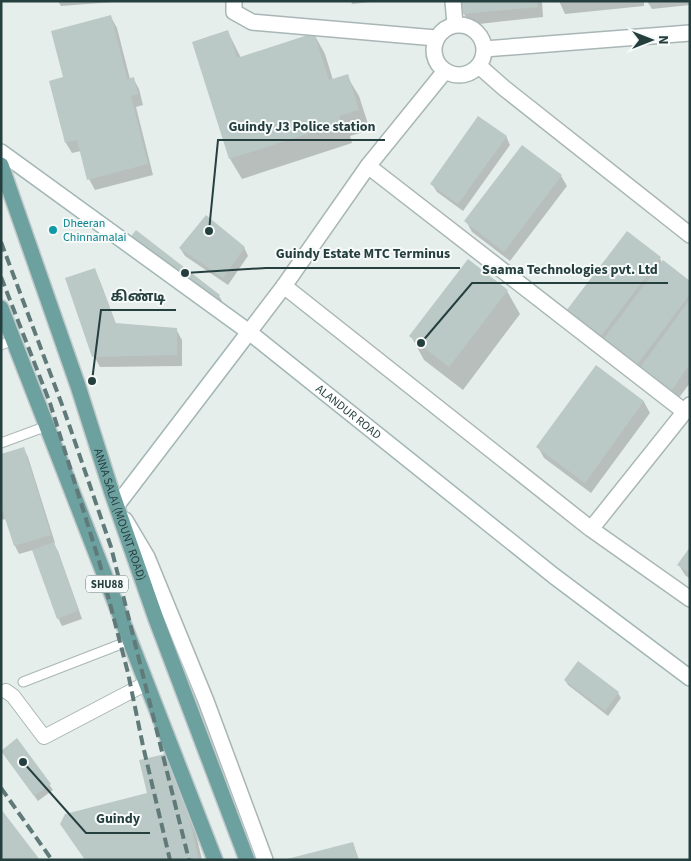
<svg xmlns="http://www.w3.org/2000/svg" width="691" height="861" viewBox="0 0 691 861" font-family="'Source Sans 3','Noto Sans Tamil',sans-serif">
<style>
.shadow{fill:#0003}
.building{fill:#bbc9c6}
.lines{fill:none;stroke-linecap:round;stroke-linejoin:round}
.service-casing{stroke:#a8b6b5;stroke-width:11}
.pedestrian-casing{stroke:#a8b6b5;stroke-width:16}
.minor-casing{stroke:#a8b6b5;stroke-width:18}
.tertiary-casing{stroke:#a8b6b5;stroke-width:18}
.secondary-casing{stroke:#a1b6b5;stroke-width:18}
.primary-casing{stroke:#c2c9c9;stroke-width:18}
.service{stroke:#fff;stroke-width:9}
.pedestrian{stroke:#fff;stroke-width:14}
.minor{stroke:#fff;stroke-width:15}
.tertiary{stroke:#fff;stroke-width:15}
.secondary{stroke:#fff;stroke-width:15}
.primary{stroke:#6da1a0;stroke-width:15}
.rail{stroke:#607a7a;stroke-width:4;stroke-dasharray:10 5;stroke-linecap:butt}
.culture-dot{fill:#0f9aa8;stroke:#f6faf9;stroke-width:2}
.labels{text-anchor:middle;stroke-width:4;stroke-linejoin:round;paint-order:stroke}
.shield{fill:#f6faf9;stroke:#647777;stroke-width:1}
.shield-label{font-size:11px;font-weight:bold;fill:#253f3f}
.culture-label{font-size:12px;fill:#0d838f;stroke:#f6faf9;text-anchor:start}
.street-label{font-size:12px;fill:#253f3f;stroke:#f6faf9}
.leader{fill:none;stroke:#253f3f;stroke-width:2}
.callout-dot{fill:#253f3f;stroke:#f6faf9;stroke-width:2}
.callout-label{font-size:14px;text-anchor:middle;font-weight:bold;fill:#253f3f;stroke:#f6faf9;stroke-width:4;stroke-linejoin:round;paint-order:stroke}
</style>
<rect width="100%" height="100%" fill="#e6eeec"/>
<path class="shadow" d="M58 1H127L61 6Z
M351 1H380L352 4Z
M462 1H542L543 17 470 25 464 14Z
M559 1H644V6L565 14Z
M647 1H690V5L652 9Z
M111 17 117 28 130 79 133 78 139 89 143 105 136 107 153 175 95 190 89 179 81 151 72 153 66 143 64 78Z
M228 32 241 58 314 34 325 54 333 80 347 76 359 96 370 130 350 136 352 143 242 179 230 159 193 43Z
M506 136 510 145 463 211 437 192 432 184Z
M561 176 567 186 510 261 472 232 466 221Z
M134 245 219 296 222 301 217 308Z
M244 247 248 256 228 285 185 256 180 248Z
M660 258 662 263 690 282V383L675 403 574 322Z
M94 270 100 281 116 324 176 329 182 340V366L100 367 94 356Z
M507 291 520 314 463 390 424 360 411 336Z
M597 367 644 402 650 413 591 493 544 458 538 447Z
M24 449 28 457 55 543H53L58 551 82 619 62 626 58 618 33 550 19 554 15 546 6 519 1 520V456Z
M690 549V579L685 575 679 565Z
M578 663 618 693 621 698 608 716 568 685 565 680Z
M17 740 53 790 38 801 5 756Z
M180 764 202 860H85L148 794Z
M353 843 359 860H290Z"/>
<path class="building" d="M461 1H537L538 7 463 14Z
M111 15 127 79 134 77 138 94 131 96 148 164 87 180 77 140 65 143 49 81 63 77 51 31Z
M228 30 237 58 314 33 329 80 348 74 359 110 339 116 342 123 229 159 192 42Z
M478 116 507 136 458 204 430 184Z
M522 145 562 175 504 252 464 221Z
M206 215 245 247 223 278 179 248Z
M136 230 220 295 214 304 129 239Z
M627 231 661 257 600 337 566 311Z
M468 259 508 290 449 367 409 336Z
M663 260 690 281V294L636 366 602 341Z
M95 268 115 323 177 328V355L92 357 65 278Z
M690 299V364L669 394 638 371Z
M596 365 644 401 585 483 536 447Z
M24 447 51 535 14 546 1 506V454Z
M54 542 79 610 57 619 32 550Z
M690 547V573L677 565Z
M578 661 619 692 605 711 564 680Z
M17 738 51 784 34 796 1 751Z
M174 752 199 860H85L60 824 65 814 147 793 139 760Z
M1 809 40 860H4L1 856Z
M353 842 358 860H287V859Z"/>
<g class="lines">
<g class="service-casing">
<path id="service" d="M1 345 13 340
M1 443 47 426
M23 682 129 641"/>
</g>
<g class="pedestrian-casing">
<path id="pedestrian" d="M6 691 13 696 44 737 145 684"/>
</g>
<g class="minor-casing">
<path id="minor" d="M234 1V12L252 22 436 38
M453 1 455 24
M479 66 504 88 690 235
M368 166 685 412
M284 286 591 529 690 599
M125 520 147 557 206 701 265 860
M591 529 690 405"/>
</g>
<g class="tertiary-casing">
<path id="tertiary" d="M434 50a25 25 0 1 1 50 0a25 25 0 1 1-50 0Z
M484 49 690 33
M249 332 284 286 368 166 445 71"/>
</g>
<g class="secondary-casing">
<g id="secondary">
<path id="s1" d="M1 152 249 332 554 576 690 678"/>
<path d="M117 505 249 332"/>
</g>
</g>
<g class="primary-casing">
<g id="primary">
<path id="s2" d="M1 165 78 386 112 493 156 619 247 860"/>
<path d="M1 308 215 860"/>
</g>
</g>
<use href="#service" class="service"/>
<use href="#pedestrian" class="pedestrian"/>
<use href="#minor" class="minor"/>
<use href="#tertiary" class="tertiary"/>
<use href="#secondary" class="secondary"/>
<use href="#primary" class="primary"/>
<path class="rail" d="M1 242 64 410 111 547 189 860
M1 277 50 403 99 561 128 673 143 746 170 860
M1 788 52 860"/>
</g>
<circle class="culture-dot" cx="53" cy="230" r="5"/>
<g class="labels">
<rect class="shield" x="86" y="575.5" width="42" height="17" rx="4"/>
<g class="shield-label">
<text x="107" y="588">SHU88</text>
</g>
<g class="culture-label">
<text x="63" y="227">Dheeran<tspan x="63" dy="14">Chinnamalai</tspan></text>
</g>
<g class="street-label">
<text dy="4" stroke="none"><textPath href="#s1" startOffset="434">ALANDUR ROAD</textPath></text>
<text dy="4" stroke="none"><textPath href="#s2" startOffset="369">ANNA SALAI (MOUNT ROAD)</textPath></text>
</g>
</g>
<path class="leader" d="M209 231L218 140H385M185 273L266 268H460M421 343L472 283H668M92 381L101 310H176M23 762L86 833H150"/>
<g class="callout-dot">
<circle cx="209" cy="231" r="5"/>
<circle cx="185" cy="273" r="5"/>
<circle cx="421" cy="343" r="5"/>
<circle cx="92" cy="381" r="5"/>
<circle cx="23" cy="762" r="5"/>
</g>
<g class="callout-label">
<text x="302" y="131">Guindy J3 Police station</text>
<text x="363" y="258">Guindy Estate MTC Terminus</text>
<text x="570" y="274">Saama Technologies pvt. Ltd</text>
<text x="138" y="301">கிண்டி</text>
<text x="118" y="823">Guindy</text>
</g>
<rect width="691" height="861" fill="none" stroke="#253f3f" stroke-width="5"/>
<g transform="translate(651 40) rotate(90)" stroke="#f6faf9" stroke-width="4" paint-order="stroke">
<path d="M0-4L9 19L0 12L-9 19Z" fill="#253f3f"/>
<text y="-8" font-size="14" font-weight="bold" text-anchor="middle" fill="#253f3f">N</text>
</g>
</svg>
